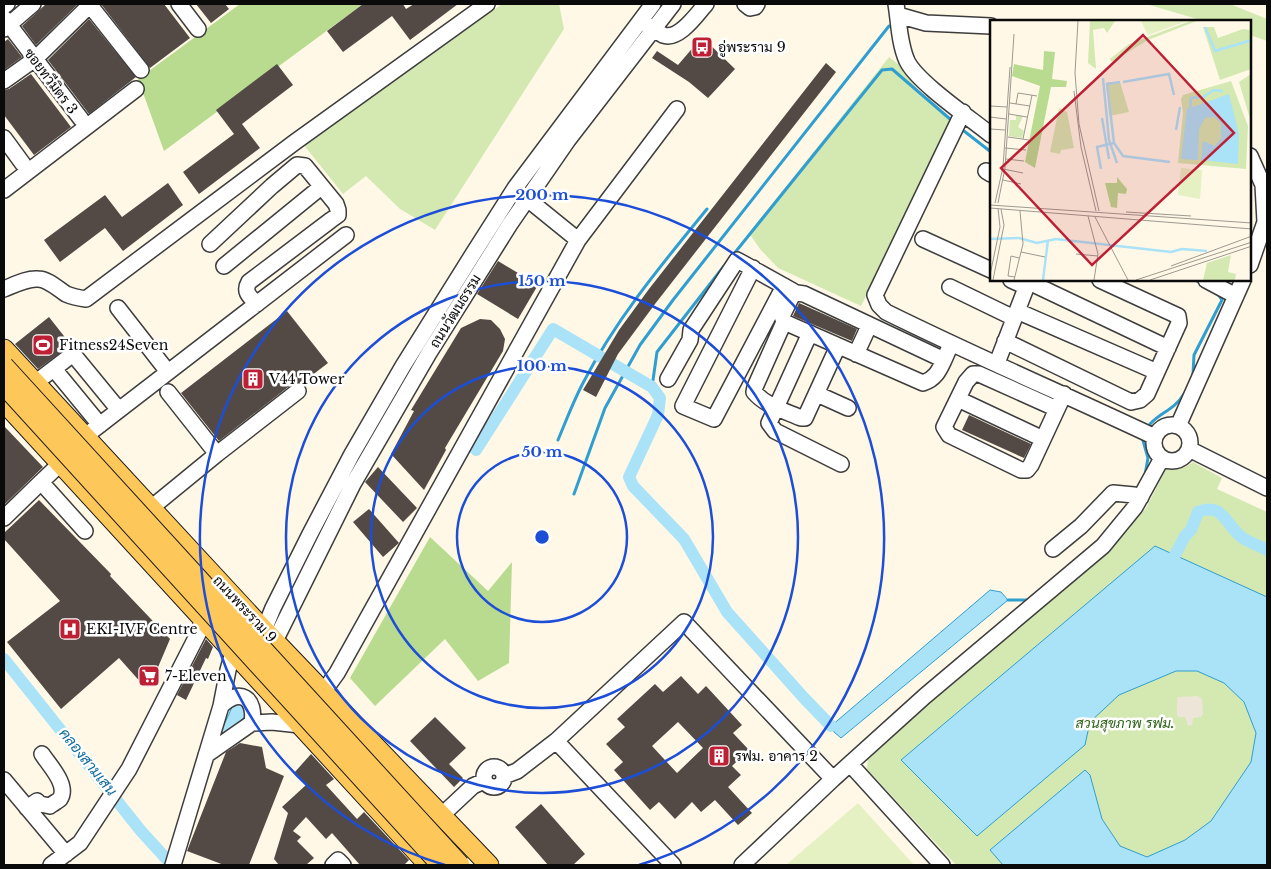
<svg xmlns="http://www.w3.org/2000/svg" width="1271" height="869" viewBox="0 0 1271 869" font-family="'Libre Baskerville',Sarabun,serif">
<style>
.green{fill:#d3e9b1}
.forest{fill:#b8db90}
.pitch{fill:#e5f0c3}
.plaza{fill:#ede6d8}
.water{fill:#aae2f8;stroke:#2f9ed1}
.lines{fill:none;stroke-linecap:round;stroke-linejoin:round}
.stream{stroke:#2f9ed1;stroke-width:3}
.canal{stroke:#aae2f8;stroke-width:12}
.building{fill:#534a46;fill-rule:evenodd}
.minor-casing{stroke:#3d3d3d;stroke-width:18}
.major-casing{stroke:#1b1b1b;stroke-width:21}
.minor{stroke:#fff;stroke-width:15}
.major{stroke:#fdc759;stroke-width:19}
.major-bridge-casing{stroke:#1b1b1b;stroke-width:21;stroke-linecap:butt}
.major-bridge{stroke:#fdc759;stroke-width:19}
.ring{fill:none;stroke:#1d4ed8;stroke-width:2.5}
.labels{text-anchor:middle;stroke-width:5;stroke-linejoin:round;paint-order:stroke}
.poi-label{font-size:14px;fill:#0a0a0a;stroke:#fff;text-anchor:start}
.street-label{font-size:14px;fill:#0a0a0a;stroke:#fff}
.park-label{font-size:14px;font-style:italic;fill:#2f621a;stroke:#fff}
.water-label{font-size:15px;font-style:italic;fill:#116d9e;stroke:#fff}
.inset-river{fill:none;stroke:#aae2f8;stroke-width:2.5}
.inset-road{fill:none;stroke:#9d998f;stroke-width:1}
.view{fill:#bd1f34;fill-opacity:0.15;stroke:#bd1f34;stroke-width:2.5}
.inset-edge{fill:none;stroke:#0a0a0a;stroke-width:2.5}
.centre{fill:#1d4ed8;stroke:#fff;stroke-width:2.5}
.ring-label{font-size:15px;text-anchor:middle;font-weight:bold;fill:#1d4ed8;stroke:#fff;stroke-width:5;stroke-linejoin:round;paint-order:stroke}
</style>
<rect width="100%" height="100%" fill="#fff8e7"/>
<path class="green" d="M502 4H559L564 29 435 230 400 209 366 176 343 194 303 144Z
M1146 4H1230L1267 19V41L1250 35V21H1204Z
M889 57 898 64 925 99 954 120 861 306 778 268 760 249 749 233Z
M1193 462 1222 478 1217 489 1267 512V865H956L867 769 868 758 875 751 1113 547 1146 508 1166 469C1177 472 1184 468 1193 462Z"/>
<path class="forest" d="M240 4H363L164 151 138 79Z
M430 537 488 591 512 562 509 663 478 681 445 639 375 706 350 678Z"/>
<path class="pitch" d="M858 803 914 865H786Z"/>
<path class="plaza" d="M1198 696 1202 699 1203 714 1201 717 1193 718 1192 725 1188 726 1185 717H1178L1177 714V699L1178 697Z"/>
<path class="water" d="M1155 546 1267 597V865H1003L990 850 1085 770 1090 775 1102 819 1120 846 1147 857 1185 840 1211 821 1251 762 1256 733 1244 702 1224 683 1197 671H1176L1119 695 1090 722 1085 745 977 836 901 760Z
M990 590 1001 592 1008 600 841 738 834 732 831 726Z
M242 702 247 715 222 737 219 736 233 705Z"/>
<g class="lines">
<path class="stream" d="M964 131 991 152
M733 255 882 70 892 69 950 119
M1195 280 1202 284
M1193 374 1194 355 1222 300 1217 293
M652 387 657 352 724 266
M1150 424C1161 412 1174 410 1184 394
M1142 437 1148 458 1145 475
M558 440C566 421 573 402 583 383 616 319 662 264 707 209
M574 494 605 408 640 345 673 300 889 26
M1008 600H1030"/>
<path class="canal" d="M476 450 553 329 652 387 660 398 658 415 629 477 633 486 684 539 727 612 804 698 831 726
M1175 555 1185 536 1191 530 1198 512C1221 502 1226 523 1239 535 1246 542 1259 545 1267 550
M4 659 141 831 172 865"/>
</g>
<path class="building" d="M46 4H78L36 45 22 26Z
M101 4H164L190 38 150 68Z
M196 4H225L229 9 211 23Z
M363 4H403L406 9 414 4H458L410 40 392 16 343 52 327 31Z
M89 19 136 77 89 114 48 60Z
M702 37 735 69 708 98 689 82 652 58 657 51 678 65Z
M8 39 22 57 4 70V42Z
M826 63 836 72 655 304 618 354 596 397 583 390 619 330 649 289Z
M277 64 293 85 242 124 260 148 199 194 183 172 234 134 216 110Z
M31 74 71 127 34 155 4 115V90L9 89Z
M168 183 183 205 123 251 105 228 60 262 44 240 105 195 122 217Z
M498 261 538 285 518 319 477 294Z
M799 303 857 329 852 341 793 316Z
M287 311 328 363 302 383 297 382 292 384 219 441 181 393Z
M49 317 71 345 38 369 15 344Z
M480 319 491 320 500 329 505 339 503 351 445 448 446 450 424 490 391 454 414 411 411 410 461 328Z
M969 415 1031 444 1024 458 962 430Z
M4 426 43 467 4 505Z
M378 467 417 508 403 522 365 482Z
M39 500 111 574 110 576 170 639 153 679 143 685 119 658 61 709 7 642 60 601 4 539V533Z
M369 509 399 543 383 557 353 522Z
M206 639 213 647 208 659 206 658 186 700 177 695Z
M681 676 698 694 706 686 742 725 733 733 749 750 732 766 741 775 728 787 752 813 738 825 715 800 701 812 692 802 675 819 659 802 650 810 614 770 623 762 606 744 625 727 617 719 655 684 663 692ZM678 722 703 748 677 773 652 746Z
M435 717 466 748 449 764 463 778 454 787 410 741Z
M240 743 262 747 266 768 284 776 249 865H224L187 851 226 752Z
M311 754 334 779 326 785 357 819 364 812 409 860 404 865H360L332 833 326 839 306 817 293 831 301 837 297 841 314 858 306 865H279L274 859 288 813 282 807 306 785 294 773Z
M541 804 585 854 573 865H548L515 827Z"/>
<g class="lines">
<g class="minor-casing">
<path id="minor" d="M89 4 141 70
M179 4 198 29
M745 4 750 8 755 7 757 4
M896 4C899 22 899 43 907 61 917 82 970 118 991 135
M4 6 7 4
M898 15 926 23 991 26
M4 18 81 119
M646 24C651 27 657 32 663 35 679 41 697 14 706 4
M4 29 33 4
M4 81 35 59 91 4
M963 112 875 295 879 305 886 312C975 356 1066 395 1155 437
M4 138 23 164
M1250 156 1263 185 1265 222 1250 265
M986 171 991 174
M4 190 136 89
M923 239 991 270
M578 240 677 109
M210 244 272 186 297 165 305 166 336 204 338 210V215L331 220 249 282C243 292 250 297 257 304
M224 266 321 187
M753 268 683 406 714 419 784 286
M1011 280 1027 287
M1206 280 1236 296
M1029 282 1168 348
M950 287 1014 318
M4 289C14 285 27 278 38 279 48 279 58 289 66 294 73 297 79 298 86 299L295 142 487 4
M118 308 168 372
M1017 311 1157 372
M784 322 755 387 754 392C766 406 785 411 801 418H805L838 346
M810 333 769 423 775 431 841 464
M1005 341 1131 402 1140 400 1147 394 1179 323 1178 316 1100 280
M856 354 869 326
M944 360C939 371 935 379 923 383L791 325 784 322 782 316 792 296 797 293 804 294 944 360 951 344
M997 363 1029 280
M54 369 100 425
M668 379 690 340 691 330 737 260 793 291
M35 383 73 354 119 410
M817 394 848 408
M958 399 1043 439
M1057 409 979 374H973L966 382 944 427 949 435 1021 470H1027L1031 465 1064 394
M1154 443a18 18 0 1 1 36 0a18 18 0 1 1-36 0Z
M1178 426 1243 280
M84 437 346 235
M1189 449 1267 488
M217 454 298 391
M61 463 41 482 85 531
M151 508 217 454 168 392
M4 518 41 482
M1053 549 1081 526 1113 493 1134 495 1141 497
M264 630 273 608 310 534 352 454 403 366 473 254 515 188 653 4
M275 641 353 484 429 353 510 224 568 140 673 4
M324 691 337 673 578 240 520 193
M221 706C240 687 256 698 252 723
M206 755 252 723 272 722 300 725
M850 764 942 865
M484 777a10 10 0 1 1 20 0a10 10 0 1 1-20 0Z
M504 776 517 771 556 741
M4 780 66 854
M27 808 37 801 40 804 50 806C52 804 58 801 60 799 69 785 49 765 42 754
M442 815 473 786 484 781
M51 865 80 843 129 769 200 630 202 619
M173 865 221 706 228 670 233 652
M333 865 338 860 343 865
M673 865 556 741 684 622 833 779
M742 865 833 779 925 696 1103 546 1135 507 1162 458"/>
</g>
<g class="major-casing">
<path id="major" d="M4 349 264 630 489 865
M4 402 423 859"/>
</g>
<use href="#minor" class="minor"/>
<use href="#major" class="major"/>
<g class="major-bridge-casing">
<path id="major-bridge" d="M4 366 460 865
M4 385 441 865"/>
</g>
<use href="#major-bridge" class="major-bridge"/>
</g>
<g class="ring">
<circle cx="542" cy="537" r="85"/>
<circle cx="542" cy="537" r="171"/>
<circle cx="542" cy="537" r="256"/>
<path d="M445 865A342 342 0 1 1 639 865"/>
</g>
<defs>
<g id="bus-square" transform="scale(1.125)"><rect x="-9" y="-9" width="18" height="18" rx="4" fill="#bd1f34" stroke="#fff"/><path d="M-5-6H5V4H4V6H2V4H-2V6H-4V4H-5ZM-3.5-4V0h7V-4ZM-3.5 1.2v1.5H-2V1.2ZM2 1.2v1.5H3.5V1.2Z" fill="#fff"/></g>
<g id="stadium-square" transform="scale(1.125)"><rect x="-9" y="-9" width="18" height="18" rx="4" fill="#bd1f34" stroke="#fff"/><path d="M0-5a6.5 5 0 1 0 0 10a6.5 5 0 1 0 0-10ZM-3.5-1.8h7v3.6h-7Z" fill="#fff"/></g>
<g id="building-square" transform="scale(1.125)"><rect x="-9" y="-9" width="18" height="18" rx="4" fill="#bd1f34" stroke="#fff"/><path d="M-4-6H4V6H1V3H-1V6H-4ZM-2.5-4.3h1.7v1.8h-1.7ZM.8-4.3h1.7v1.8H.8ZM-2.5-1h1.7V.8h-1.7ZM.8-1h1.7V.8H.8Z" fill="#fff"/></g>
<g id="hospital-square" transform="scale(1.125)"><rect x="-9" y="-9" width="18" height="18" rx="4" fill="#bd1f34" stroke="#fff"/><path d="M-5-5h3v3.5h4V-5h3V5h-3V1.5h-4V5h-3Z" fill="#fff"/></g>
<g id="supermarket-square" transform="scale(1.125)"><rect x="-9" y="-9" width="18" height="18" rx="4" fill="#bd1f34" stroke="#fff"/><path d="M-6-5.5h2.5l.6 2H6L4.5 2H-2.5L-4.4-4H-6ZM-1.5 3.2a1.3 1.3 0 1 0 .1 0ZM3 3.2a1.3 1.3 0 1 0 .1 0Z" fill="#fff"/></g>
</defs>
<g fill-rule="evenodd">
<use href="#bus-square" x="702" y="47"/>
<use href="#stadium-square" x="43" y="345"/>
<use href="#building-square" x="253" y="379"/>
<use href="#hospital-square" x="70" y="629"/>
<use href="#supermarket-square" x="149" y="676"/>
<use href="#building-square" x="719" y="756"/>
</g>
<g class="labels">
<g class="poi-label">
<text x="718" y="52">อู่พระราม 9</text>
<text x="59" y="350">Fitness24Seven</text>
<text x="269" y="384">V44 Tower</text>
<text x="86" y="634">EKI-IVF Centre</text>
<text x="165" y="681">7-Eleven</text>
<text x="735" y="761">รฟม. อาคาร 2</text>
</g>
<g class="street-label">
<text transform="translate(51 81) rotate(53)" y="5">ซอยทวีมิตร 3</text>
<text transform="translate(455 311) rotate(-58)" y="5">ถนนวัฒนธรรม</text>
<text transform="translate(245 609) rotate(47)" y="5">ถนนพระราม 9</text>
</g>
<g class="park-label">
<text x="1125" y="728">สวนสุขภาพ รฟม.</text>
</g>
<g class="water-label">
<text transform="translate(88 762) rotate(51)" y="5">คลองสามเสน</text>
</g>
</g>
<g transform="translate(990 20)">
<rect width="261" height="261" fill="#fff8e7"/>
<path d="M100 1H125L117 13 114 8 103 10 106 49 98 43ZM200 1H207L158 20 122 42 120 39 139 24ZM213 7H224L228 18 253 9 261 10V49L230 60ZM261 54H262L261 102 249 62ZM241 61 258 106 256 149 188 143 193 93 191 79 193 75ZM117 62H130L139 92 119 96ZM69 88 77 92 84 128 71 130 70 134 60 132ZM26 95 33 96 28 107 34 111 32 118 19 116 20 100H26ZM241 235 238 252 246 254 245 260H213L217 243Z" fill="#d3e9b1"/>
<path d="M54 31 65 32 62 59 77 61 76 67H61L45 148 35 142 50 66 22 56 24 44 53 50ZM127 157 137 169 136 174 128 173 127 188 121 187 115 163H127Z" fill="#b8db90"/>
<path d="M151 1H197L158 15ZM191 148 212 150 210 179 188 175Z" fill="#e5f0c3"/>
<path d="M239 74 249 114 248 144 211 140 213 121 225 126 231 118V103L224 97 215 98 209 109 208 140 191 139 197 89Z" fill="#aae2f8"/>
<path class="inset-river" d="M215 7 225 31 262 20M113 58 119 120 127 143M133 62 179 54 184 75M200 88 201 78 213 77 224 70 233 71M112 98 119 139M186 110 190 87M124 123 117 64 130 62M111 149 107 127 124 123 133 136 180 142M0 219 29 218 47 223 66 219 181 232 192 229 217 231M53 260 58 220"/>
<path class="inset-road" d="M88 1 85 53 89 104 109 191M84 71 91 127 106 191M20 83 40 86M26 84 28 73 47 76M0 86 17 87M19 94 37 97M0 97 16 99M0 109 15 110M18 117 39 120M33 119 42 75M15 128 36 130M16 139 34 141M13 149 33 153M13 160 31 164M5 183 13 147 20 47M8 183 15 148 24 14M0 185 262 203M0 188 262 209M136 192 201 196M98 196 108 234 104 260M105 197 138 260M31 232 55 237M86 234 108 236M181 246 262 216M0 255 10 207 8 188M25 257 18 256 21 236 29 238M3 260 14 205 11 189M24 260 33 224 30 191M146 260 262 222M160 260 262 226"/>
<path class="view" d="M153 15 244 113 102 245 11 148Z"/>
<rect width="261" height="261" class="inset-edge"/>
</g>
<circle cx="542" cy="537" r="8" class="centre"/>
<g class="ring-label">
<text x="542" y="200">200 m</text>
<text x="542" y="286">150 m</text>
<text x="542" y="371">100 m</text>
<text x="542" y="457">50 m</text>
</g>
<rect width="1271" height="869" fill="none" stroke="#0a0a0a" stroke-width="10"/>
</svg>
